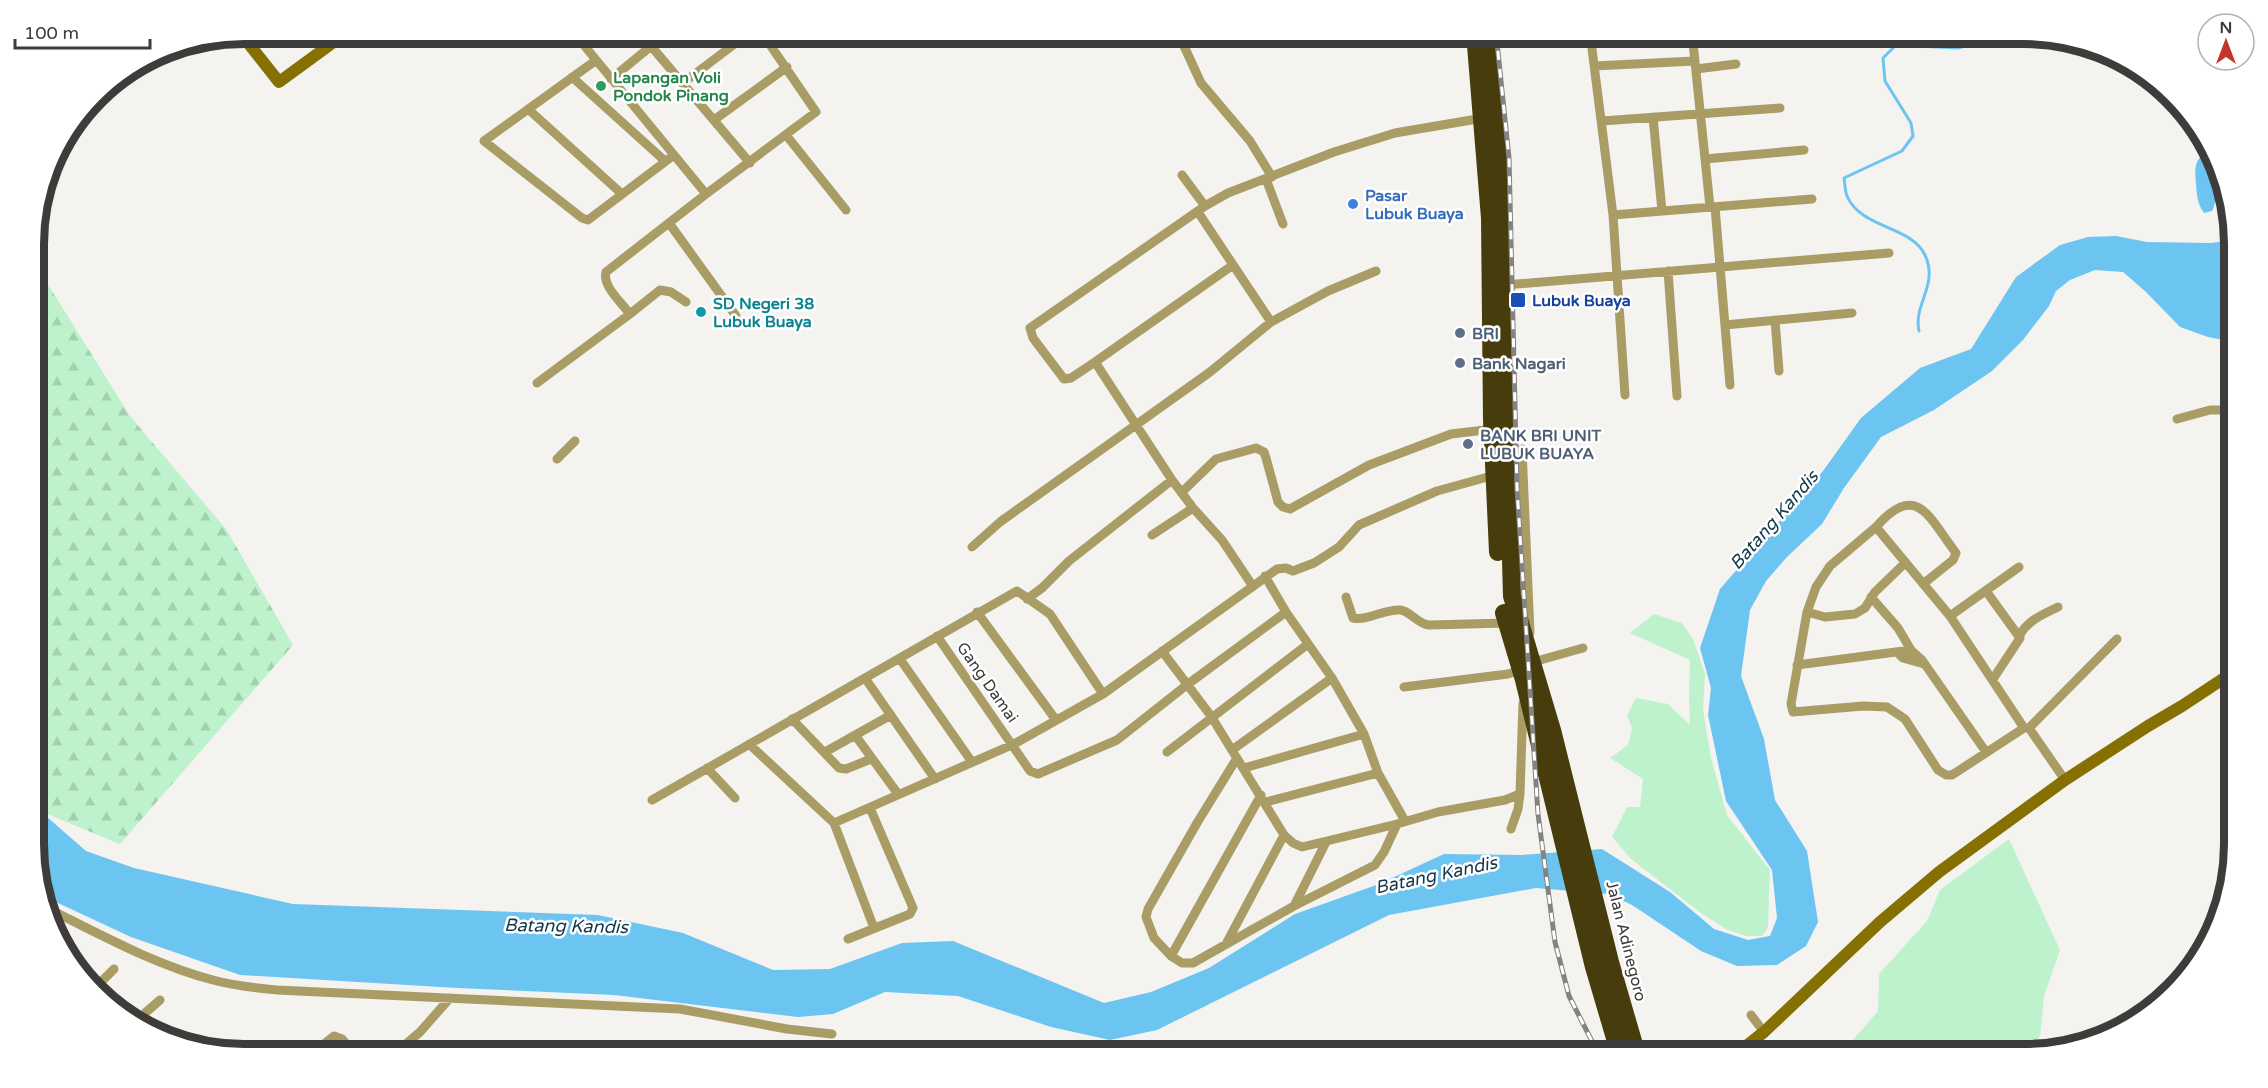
<svg xmlns="http://www.w3.org/2000/svg" width="2268" height="1088" viewBox="0 0 2268 1088" font-family="'Varela Round',sans-serif">
<style>
.green{fill:#bef2cd}
.forest{fill:url(#forest-firs)}
.water{fill:#6cc5f1}
.lines{fill:none;stroke-linecap:round;stroke-linejoin:round}
.stream{stroke:#6cc5f1;stroke-width:3}
.street{stroke:#a99c65;stroke-width:9}
.secondary{stroke:#867002;stroke-width:12}
.highway{stroke:#473c0b;stroke-width:18}
.rail-casing{stroke:#848381;stroke-width:5}
.rail{stroke:#fff;stroke-width:3;stroke-dasharray:9;stroke-linecap:butt}
.leisure-dot{fill:#2e9e5b;stroke:#fff;stroke-width:2}
.shop-dot{fill:#3f7fe0;stroke:#fff;stroke-width:2}
.transit-dot{fill:#1a4fb4;stroke:#fff;stroke-width:2}
.culture-dot{fill:#0f9aa8;stroke:#fff;stroke-width:2}
.service-dot{fill:#5c6f8a;stroke:#fff;stroke-width:2}
.labels{text-anchor:middle;stroke-width:5;stroke-linejoin:round;paint-order:stroke}
.leisure-label{font-size:16px;font-weight:bold;fill:#27864d;stroke:#fff;text-anchor:start}
.shop-label{font-size:16px;font-weight:bold;fill:#366cbe;stroke:#fff;text-anchor:start}
.transit-label{font-size:16px;font-weight:bold;fill:#164399;stroke:#fff;text-anchor:start}
.culture-label{font-size:16px;font-weight:bold;fill:#0d838f;stroke:#fff;text-anchor:start}
.service-label{font-size:16px;font-weight:bold;fill:#4e5e75;stroke:#fff;text-anchor:start}
.street-label{font-size:16px;fill:#3d3c3b;stroke:#fff}
.water-label{font-size:18px;font-style:italic;fill:#11394b;stroke:#fff}
.rim{fill:none;stroke:#3d3c3b;stroke-width:8}
</style>
<defs>
<pattern id="forest-firs" width="22" height="20" patternUnits="userSpaceOnUse" patternTransform="scale(1.5)"><rect width="22" height="20" fill="#bef2cd"/><path d="M5 1l3.5 6h-7zM16 11l3.5 6h-7z" fill="#a4d0b1"/></pattern>
</defs>
<rect width="100%" height="100%" fill="#f4f3f0"/>
<path class="green" d="M1654 614 1682 623 1693 639 1705 674 1703 709 1711 758 1727 815 1770 870 1768 927 1762 936H1746L1726 929 1701 913 1631 859 1612 837 1627 807H1640L1643 779 1610 758 1628 745 1632 728 1627 715 1636 698 1668 704 1690 725 1689 697 1690 660 1630 633Z
M2009 839 2060 950 2044 996 2040 1036 2028 1055H1840L1878 1011 1879 974 1927 921 1940 890Z"/>
<path class="forest" d="M34 262 130 416 226 529 293 645 120 844 35 809Z"/>
<path class="water" d="M2208 151 2215 167C2208 183 2221 195 2212 211L2204 213C2197 203 2197 196 2196 184 2195 169 2193 160 2208 151Z
M2116 236 2147 242 2211 243 2233 240 2234 342 2208 337 2180 327 2146 292 2123 272 2095 270 2070 280 2056 291 2049 306 2023 340 1992 371 1934 410 1881 437 1844 488 1822 524 1787 557 1766 581 1750 610 1741 676 1764 739 1775 800 1807 851 1818 922 1806 946 1777 965 1737 966 1701 951 1632 905 1608 894 1536 888 1389 915 1157 1030 1110 1040 1051 1027 958 996 885 992 833 1014 798 1017 614 995 457 988 240 975 131 937 45 897 35 872V809L39 810 86 851 134 868 293 904 598 915 683 933 773 970 830 969 902 943 953 941 1104 1003 1151 992 1209 968 1295 914 1379 884 1444 854 1522 855 1602 849 1670 892 1714 929 1748 940 1770 936 1777 918 1772 870 1726 801 1708 715 1711 688 1700 648 1720 589 1823 471 1861 418 1920 368 1971 349 2016 277 2060 245 2088 237Z"/>
<g class="lines">
<path class="stream" d="M2213 167 2229 242
M1919 331C1913 304 1939 285 1925 255 1912 226 1861 229 1847 196 1845 191 1845 184 1844 178L1902 151 1913 136 1911 123 1885 81 1883 58 1896 45 1958 48 2011 33"/>
<path class="street" d="M574 33 706 194
M1178 33 1201 83 1250 141 1272 177
M1590 33 1613 215 1625 395
M1692 33 1710 207
M651 46 750 163
M595 61 484 141 582 218 588 220 674 155
M1594 66 1695 61
M1696 69 1736 64
M572 77 665 161
M611 79 667 33
M683 83 749 33
M528 109 622 194
M1653 117 1662 211
M714 120 787 67
M1602 121 1780 108
M786 135 846 210
M1705 159 1804 150
M1182 175 1205 206
M1266 179 1283 224
M44 192 45 193
M1715 207 1730 385
M1198 212 1271 322
M1613 215 1812 199
M669 223 736 316
M1668 271 1677 396
M1505 285 1889 253
M630 314 660 290 671 292 686 302
M1775 320 1779 371
M1725 325 1852 313
M1095 362 1233 265
M537 383 630 314C622 303 602 286 606 272L706 194 816 112 762 33
M2177 419 2210 410H2234
M1522 449 1530 633
M557 459 575 441
M1182 492 1216 459 1256 448 1264 452 1266 458 1278 502 1283 507 1290 509 1369 465 1451 434 1493 429
M1876 527C1917 480 1929 518 1956 553L1953 560 1923 584
M1152 535 1193 508
M972 547 1000 522 1210 372 1271 322 1328 291 1376 271
M1905 563 1875 592 1865 608 1855 614 1825 617 1807 612 1791 704 1793 712 1863 706 1887 707 1905 719 1938 770 1946 775H1952L2024 728
M1265 576 1286 612 1332 678 1364 734 1378 773 1405 821
M1252 585 1222 540 1193 508 1172 480 1095 362 1071 378 1064 379 1033 338 1030 328 1205 206 1228 193 1334 152 1395 133 1483 118
M1986 591 2020 638 1993 679
M1346 597 1353 618C1368 621 1384 609 1400 610 1411 611 1417 624 1429 625L1507 623
M1871 597 1898 628 1911 650
M1027 599 1042 588 1069 561 1172 480
M977 612 1056 720
M1807 612 1816 587 1830 566 1876 527 1950 616 2024 728H2029L2065 780
M1950 616 2019 567
M937 636 1030 771 1038 774 1117 740 1188 684 1286 612
M2019 636C2028 620 2042 615 2058 607
M1162 651 1211 716 1284 835 1293 843 1302 847 1397 824 1438 812 1505 800 1520 794 1523 703
M1898 653 1903 658 1924 664
M900 659 972 762
M1797 665 1911 650 1922 660 1986 752
M865 678 935 779
M1404 687 1508 674 1521 670 1533 662 1583 648
M792 719 839 768 846 769 871 759
M2029 728 2117 639
M855 735 898 794
M749 744 834 823 1014 744 1103 694 1277 569 1286 568 1293 571 1314 563 1339 547 1359 525 1437 491 1495 475
M1232 750 1332 678
M825 752 891 715
M1167 752 1308 644
M1237 758 1197 823 1148 909 1146 917 1154 938 1171 956 1182 963H1193L1294 906 1326 842
M707 768 735 798
M1244 768 1364 734
M652 800 1017 591 1050 614 1103 694
M1266 802 1378 773
M834 823 874 928
M1511 829 1518 809 1520 794
M1294 906 1375 865 1384 852 1397 824
M51 910C103 936 156 965 213 980 234 986 256 988 277 990L680 1009 787 1029 832 1034
M848 939 910 914 913 908 870 808
M1227 942 1284 835
M1171 956 1261 795
M95 988 114 969
M1751 1015 1764 1032
M136 1021 160 1000
M310 1055 334 1036 342 1039 356 1055
M393 1055 420 1032 450 998"/>
<path class="secondary" d="M241 34 279 82 346 33
M1735 1055 1764 1032 1880 922 1939 872 2065 780 2148 726 2182 706 2235 671"/>
<path class="highway" d="M1475 33 1490 218 1492 419 1498 552
M1489 33 1497 115 1505 285 1507 418 1512 596 1552 730 1610 962 1637 1055
M1504 613 1524 680 1594 967 1620 1055"/>
<g class="rail-casing">
<path id="rail" d="M1496 33 1509 158 1517 488 1538 814 1555 942 1569 996 1599 1055"/>
</g>
<use href="#rail" class="rail"/>
</g>
<circle class="leisure-dot" cx="601" cy="86" r="6"/>
<circle class="shop-dot" cx="1353" cy="204" r="6"/>
<rect class="transit-dot" x="1510" y="292" width="16" height="16" rx="3"/>
<circle class="culture-dot" cx="701" cy="312" r="6"/>
<g class="service-dot">
<circle cx="1460" cy="333" r="6"/>
<circle cx="1460" cy="363" r="6"/>
<circle cx="1468" cy="444" r="6"/>
</g>
<g class="labels">
<g class="leisure-label">
<text x="613" y="83">Lapangan Voli<tspan x="613" dy="18">Pondok Pinang</tspan></text>
</g>
<g class="shop-label">
<text x="1365" y="201">Pasar<tspan x="1365" dy="18">Lubuk Buaya</tspan></text>
</g>
<g class="transit-label">
<text x="1532" y="306">Lubuk Buaya</text>
</g>
<g class="culture-label">
<text x="713" y="309">SD Negeri 38<tspan x="713" dy="18">Lubuk Buaya</tspan></text>
</g>
<g class="service-label">
<text x="1472" y="339">BRI</text>
<text x="1472" y="369">Bank Nagari</text>
<text x="1480" y="441">BANK BRI UNIT<tspan x="1480" dy="18">LUBUK BUAYA</tspan></text>
</g>
<g class="street-label">
<text transform="translate(988 682) rotate(55)" y="6">Gang Damai</text>
<text transform="translate(1627 941) rotate(76)" y="6">Jalan Adinegoro</text>
</g>
<g class="water-label">
<text transform="translate(1774 520) rotate(-49)" y="6">Batang Kandis</text>
<text transform="translate(1436 875) rotate(-12)" y="6">Batang Kandis</text>
<text transform="translate(566 926) rotate(1)" y="6">Batang Kandis</text>
</g>
</g>
<path d="M0 0H2268V1088H0ZM244 44H2024A200 200 0 0 1 2224 244V844A200 200 0 0 1 2024 1044H244A200 200 0 0 1 44 844V244A200 200 0 0 1 244 44Z" fill="#fff" fill-rule="evenodd"/>
<path class="rim" d="M244 44H2024A200 200 0 0 1 2224 244V844A200 200 0 0 1 2024 1044H244A200 200 0 0 1 44 844V244A200 200 0 0 1 244 44Z"/>
<g transform="translate(2226 42)"><circle r="28" fill="#ffffff" stroke="#b1b1b1" stroke-width="1.5"/>
<path d="M0-4.5L10 22L0 15L-10 22Z" fill="#c2352b"/>
<text y="-9" font-size="16" font-weight="bold" text-anchor="middle" fill="#3d3c3b">N</text>
</g>
<path d="M15 39v9h135v-9" fill="none" stroke="#3d3c3b" stroke-width="3"/>
<text x="24" y="39" font-size="18" fill="#3d3c3b" stroke="#ffffff" stroke-width="4.5" paint-order="stroke">100 m</text>
</svg>
